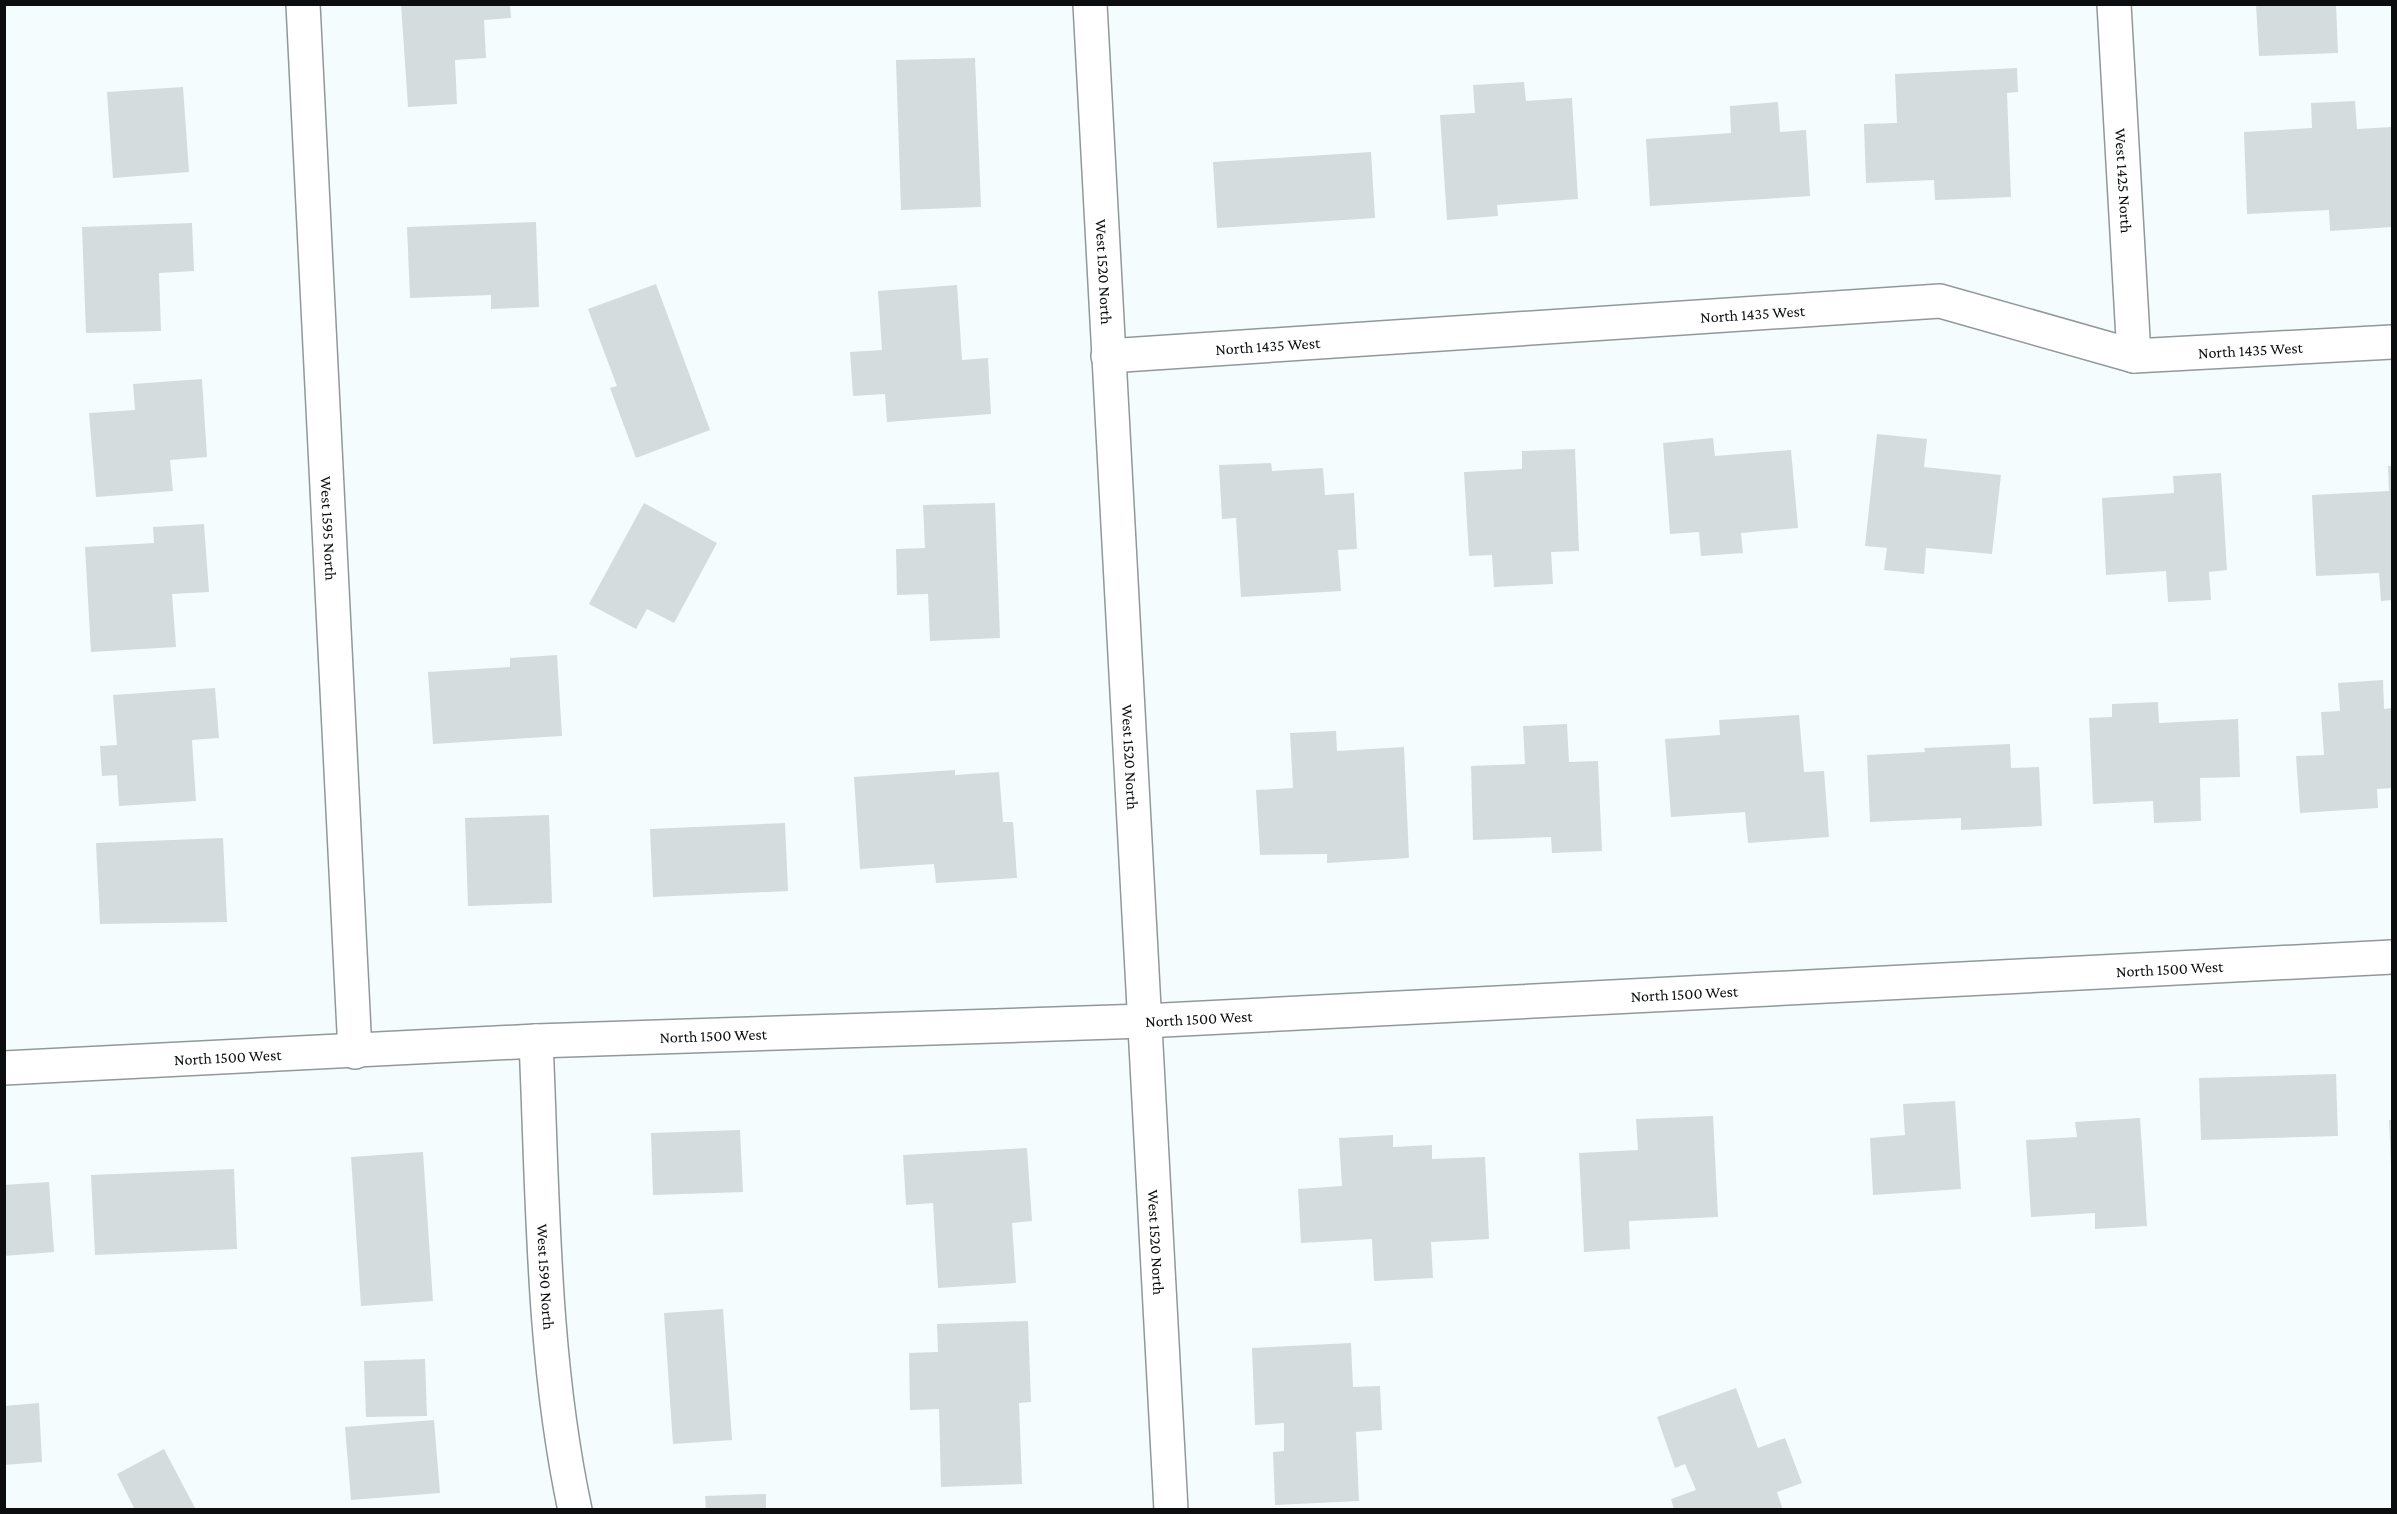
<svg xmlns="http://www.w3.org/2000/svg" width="2397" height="1514" viewBox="0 0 2397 1514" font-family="'Crimson Pro',serif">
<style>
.building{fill:#d5dcdd}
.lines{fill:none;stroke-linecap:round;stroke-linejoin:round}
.minor-casing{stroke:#92989a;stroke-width:36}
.tertiary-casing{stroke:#92989a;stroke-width:36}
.minor{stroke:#fff;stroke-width:33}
.tertiary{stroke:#fff;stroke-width:33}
.labels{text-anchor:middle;stroke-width:4.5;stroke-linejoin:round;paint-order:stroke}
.street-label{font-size:16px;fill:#0b0d0e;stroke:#fff}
</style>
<rect width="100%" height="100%" fill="#f5fcfe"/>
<path class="building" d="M401 4H510L511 18 484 20 486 58 455 60 457 104 408 107Z
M2256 4H2336L2338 53 2259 56Z
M975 58 981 207 901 210 896 60Z
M2017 68 2018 92 2007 93 2011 197 1935 200 1934 180 1866 183 1864 124 1897 123 1895 74Z
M1524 82 1526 101 1572 98 1578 199 1497 205 1498 216 1447 220 1440 115 1475 113 1473 85Z
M183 87 189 172 113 178 107 92Z
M2355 101 2357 129 2392 127V227L2330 231 2329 210 2247 214 2244 132 2312 128 2311 103Z
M1778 102 1780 132 1806 130 1810 196 1650 206 1646 139 1731 133 1730 106Z
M1371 152 1375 218 1217 228 1213 162Z
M536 222 539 307 491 309V295L410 298 407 227Z
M192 223 194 271 159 273 161 331 86 333 82 227Z
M656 284 710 430 636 458 610 388 617 386 588 309Z
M957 285 962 360 988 358 991 414 887 422 885 394 853 396 850 352 882 350 878 291Z
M202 379 207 457 170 460 173 491 96 497 89 413 135 410 133 384Z
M1877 434 1927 439 1924 467 2001 475 1992 554 1926 548 1924 574 1884 570 1887 548 1865 546Z
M1713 438 1715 456 1791 450 1798 528 1741 533 1743 553 1701 556 1699 532 1670 534 1663 443Z
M1575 449 1579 551 1551 552 1553 584 1494 587 1492 555 1469 556 1464 472 1522 469V451Z
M1271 463 1272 471 1323 468 1325 495 1354 493 1357 549 1338 550 1341 591 1241 597 1236 518 1222 519 1219 465Z
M2388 466H2392V600L2381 601 2379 573 2316 576 2312 495 2389 491Z
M2221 473 2227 570 2209 572 2211 600 2168 602 2166 571 2106 575 2102 498 2174 493 2173 476Z
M644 503 717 543 674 623 647 609 636 629 589 604Z
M995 503 1000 638 930 641 928 594 897 595 896 549 925 548 923 505Z
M204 524 209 592 172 594 176 647 91 652 85 547 154 543 153 527Z
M557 655 562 736 433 744 428 672 510 667V658Z
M2383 680 2384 709 2392 708V788L2377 789 2378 808 2300 813 2296 756 2324 755 2321 712 2340 711 2338 683Z
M215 688 219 738 192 740 196 801 119 806 117 775 102 776 100 746 117 745 113 695Z
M2158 702 2159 723 2238 719 2240 777 2200 778 2201 821 2154 823 2153 801 2093 804 2089 718 2112 717V704Z
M1799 715 1804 772 1824 771 1829 837 1748 843 1745 812 1671 817 1665 739 1720 735 1719 720Z
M1567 724 1569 762 1598 761 1602 851 1552 853 1551 837 1473 840 1471 766 1525 764 1523 726Z
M1336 731 1337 751 1404 747 1409 858 1327 863V854L1260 855 1256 790 1293 788 1290 733Z
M2010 744 2011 768 2039 767 2042 826 1961 830V818L1870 822 1867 755 1925 752 1924 748Z
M955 770V775L999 772 1003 822H1013L1017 878 936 883 934 864 860 869 854 777Z
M549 815 552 903 468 906 465 818Z
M785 823 788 891 653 897 650 829Z
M223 838 227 922 100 924 96 843Z
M2336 1074 2338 1136 2201 1140 2199 1078Z
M1955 1101 1961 1189 1873 1195 1870 1138 1905 1135 1903 1104Z
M1713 1116 1718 1217 1629 1221 1630 1249 1584 1252 1579 1153 1638 1150 1636 1119Z
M2140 1118 2147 1226 2095 1229V1213L2031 1217 2026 1140 2077 1137 2075 1122Z
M2389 1120H2392V1165H2391Z
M740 1130 743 1192 653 1195 651 1133Z
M1393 1135V1147L1432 1145V1159L1485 1157 1489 1239 1431 1242 1433 1278 1374 1281 1372 1239 1301 1243 1298 1189 1342 1186 1339 1138Z
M1027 1148 1032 1221 1012 1223 1016 1283 938 1288 933 1203 906 1205 903 1155Z
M423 1152 433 1301 361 1306 351 1157Z
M234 1169 237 1249 95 1255 91 1175Z
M49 1182 54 1252 4 1256V1185Z
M723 1309 732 1440 673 1444 664 1313Z
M1028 1321 1031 1402 1019 1403 1022 1484 941 1487 939 1409 910 1410 909 1353 938 1352 937 1324Z
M1351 1343 1353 1387 1380 1386 1382 1430 1356 1432 1359 1501 1275 1505 1273 1452 1284 1451V1423L1255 1425 1252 1348Z
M425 1359 427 1416 366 1417 364 1361Z
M1736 1388 1758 1448 1785 1438 1802 1483 1777 1492 1783 1510H1674L1671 1499 1696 1490 1685 1464 1675 1468 1657 1417Z
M39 1403 42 1462 4 1465V1406Z
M434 1420 440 1493 351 1500 345 1427Z
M164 1449 196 1510H135L117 1474Z
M766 1494V1510H706L705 1496Z"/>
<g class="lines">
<g class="minor-casing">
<g id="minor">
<path id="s1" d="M303 4 355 1052"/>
<path id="s2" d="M1090 4 1171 1510"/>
<path id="s3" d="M2114 4 2134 356"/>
<path id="s4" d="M1108 356 1940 301 2134 356 2392 342"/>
<path id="s5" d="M536 1041C543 1197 542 1356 575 1510"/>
</g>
</g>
<g class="tertiary-casing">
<g id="tertiary">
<path id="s6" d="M4 1068 536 1041 1144 1021 2392 957"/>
</g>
</g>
<use href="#minor" class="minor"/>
<use href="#tertiary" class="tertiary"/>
</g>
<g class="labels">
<g class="street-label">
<text dy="6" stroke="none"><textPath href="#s3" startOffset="177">West 1425 North</textPath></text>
<text dy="6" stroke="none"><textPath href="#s2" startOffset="268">West 1520 North</textPath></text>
<text dy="6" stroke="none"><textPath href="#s4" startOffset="646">North 1435 West</textPath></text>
<text dy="6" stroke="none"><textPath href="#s4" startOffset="160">North 1435 West</textPath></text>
<text dy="6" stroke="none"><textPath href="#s4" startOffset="1152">North 1435 West</textPath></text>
<text dy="6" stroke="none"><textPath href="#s1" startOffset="525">West 1595 North</textPath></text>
<text dy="6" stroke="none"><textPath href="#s2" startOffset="754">West 1520 North</textPath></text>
<text dy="6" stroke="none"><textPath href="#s6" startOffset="2168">North 1500 West</textPath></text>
<text dy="6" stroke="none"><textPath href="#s6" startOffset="1682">North 1500 West</textPath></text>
<text dy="6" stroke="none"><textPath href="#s6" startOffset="1196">North 1500 West</textPath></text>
<text dy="6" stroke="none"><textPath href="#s6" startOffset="710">North 1500 West</textPath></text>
<text dy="6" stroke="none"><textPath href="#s6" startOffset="224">North 1500 West</textPath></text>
<text dy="6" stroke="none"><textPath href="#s2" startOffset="1240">West 1520 North</textPath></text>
<text dy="6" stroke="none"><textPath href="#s5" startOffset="236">West 1590 North</textPath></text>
</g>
</g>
<rect width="2397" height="1514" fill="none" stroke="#0b0d0e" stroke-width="12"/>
</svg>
